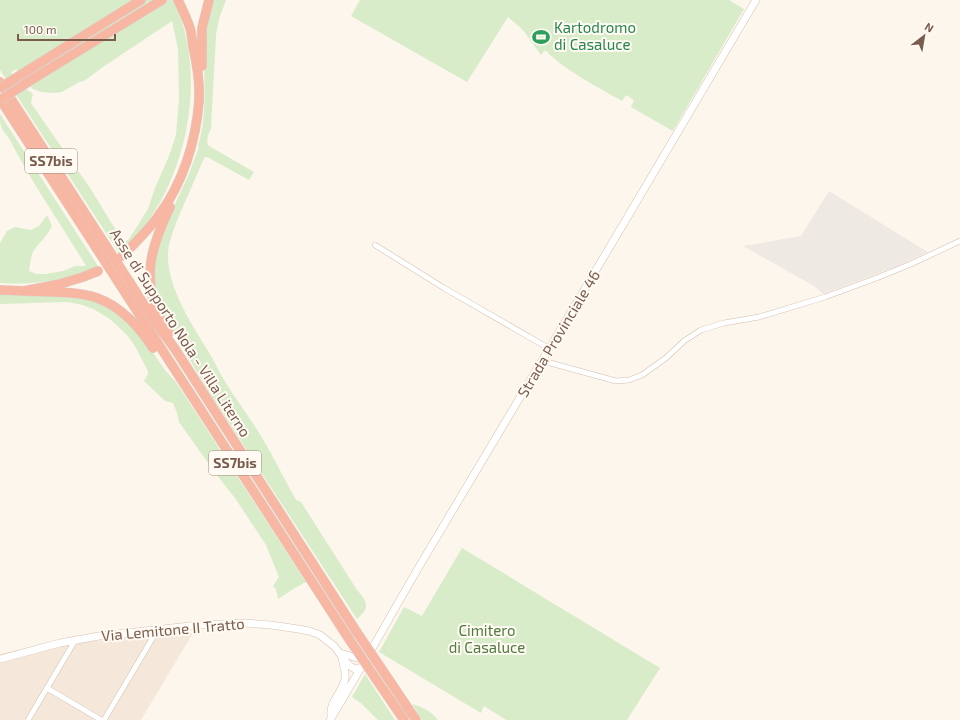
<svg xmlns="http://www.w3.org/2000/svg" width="960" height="720" viewBox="0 0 960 720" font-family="'Exo 2',sans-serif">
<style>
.residential{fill:#f5e8da}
.industrial{fill:#efe9e4}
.green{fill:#d8ecc9;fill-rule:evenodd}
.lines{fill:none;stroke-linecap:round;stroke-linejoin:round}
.street-casing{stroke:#d1beb0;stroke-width:6}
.secondary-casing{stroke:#d6c0b0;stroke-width:8}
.highway-casing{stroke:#dad1cd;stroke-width:10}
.street{stroke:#fff;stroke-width:5}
.secondary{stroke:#fff;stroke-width:7}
.highway{stroke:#f7b7a3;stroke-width:9}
.highway-bridge-casing{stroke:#dad1cd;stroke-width:10;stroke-linecap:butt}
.highway-bridge{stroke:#f7b7a3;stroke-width:9}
.labels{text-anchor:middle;stroke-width:4;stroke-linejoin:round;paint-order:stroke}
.shield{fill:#fffaf3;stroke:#a28b7f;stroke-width:1}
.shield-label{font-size:14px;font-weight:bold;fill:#7a5c4d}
.leisure-label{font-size:15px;fill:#27864d;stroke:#fffaf3;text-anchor:start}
.street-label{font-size:15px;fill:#7a5c4d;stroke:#fffaf3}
.park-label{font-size:15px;fill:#537a41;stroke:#fffaf3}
</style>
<rect width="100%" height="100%" fill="#fdf6ec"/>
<path class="residential" d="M193 633 141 720H0V663L60 646 83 642Z"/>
<path class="industrial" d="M829 191 900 235 928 252 898 266 823 294 814 286 743 246 801 236Z"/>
<path class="green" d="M0 0H173C207 68 190 167 144 227 137 236 128 244 119 253L0 70ZM172 21 178 49 179 98 176 135 169 156 155 188 148 209 133 233 128 240 125 241 122 240 90 188 33 106 31 103 33 94 22 86 11 72 16 69 25 82 33 89 41 92 54 93 62 92 79 82 84 81 103 67Z
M213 0H226L219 19 216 35 211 128C209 133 205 141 209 146L254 172 249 180 207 157 204 158C195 180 185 201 176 223 173 233 168 243 168 255 167 287 193 327 210 354 215 363 220 374 226 383 237 401 250 418 261 436 274 457 284 479 296 500L301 502 357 590C368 602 370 608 357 619L206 388 163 313 156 296 153 277 154 259 164 228 188 176 199 147 198 146C209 110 202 73 205 36 205 24 210 12 213 0Z
M360 0H729L744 9 674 129 673 131 671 130 631 107 634 100 626 95 622 101C596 86 567 72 545 50L541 55 523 30 508 17 467 82 351 16Z
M0 114 98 266C91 269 85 272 78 274 57 282 22 285 0 283V243L7 231 15 227 31 230 39 226 47 215 52 226C47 237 39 242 33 252 31 256 30 266 29 271L37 274H45L63 271 75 266H86C61 224 33 185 11 142 8 136 3 132 1 126 0 123 0 118 0 114Z
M0 295 69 296 96 301 121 315 145 341 165 370 176 382 306 582 293 589 278 599 276 589 273 586 279 577 266 545 235 498 216 474 179 422 177 413 173 403 165 401 144 381 148 374V371L136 348 128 336 110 319 95 310 83 305 67 302 0 304Z
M462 548 660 668 627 720H506L484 706 481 713 379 652 404 607 422 616Z
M365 674 395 720H378L362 704 352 697Z
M412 704C423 707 431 711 438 720H422Z"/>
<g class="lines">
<g class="street-casing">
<path id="street" d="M375 245 444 288 550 349
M543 361 616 381 629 380 642 375 666 358 684 341 701 330 724 323 759 317 825 297 874 279 911 264 960 241
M47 688 101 720
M28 720 76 639
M104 720 158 629"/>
</g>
<g class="secondary-casing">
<path id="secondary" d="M340 653 357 658 365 654
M0 659 60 643 99 636 199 625 245 623 271 625 298 629 309 631 320 635 334 646 346 662 350 666 355 669 361 668
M331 716C329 702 343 691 345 679 346 672 344 666 342 659
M330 720C362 667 392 613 423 560 534 374 646 187 756 0"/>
</g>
<g class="highway-casing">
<path id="highway" d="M202 66V28L209 0
M30 69 141 0
M36 77 162 0
M0 82 156 323 175 349 356 631
M0 99 349 639
M122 256C135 243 149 230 159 215 183 183 196 141 199 101 200 83 197 64 193 46 192 40 192 34 190 28 187 19 182 9 178 0
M0 290 24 291 60 284 83 277 98 271
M24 291C45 292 77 291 97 298 122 307 139 327 153 348
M169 333C166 327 161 321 158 314 142 274 152 245 170 207
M381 668 416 720
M376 679 404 720"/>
</g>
<use href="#street" class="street"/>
<use href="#secondary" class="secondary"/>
<use href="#highway" class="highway"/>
<g class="highway-bridge-casing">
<path id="highway-bridge" d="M0 88 30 69
M0 100 36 77
M356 631 381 668
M349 639 376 679"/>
</g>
<use href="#highway-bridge" class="highway-bridge"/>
</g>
<defs>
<g id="stadium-bare" transform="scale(1.38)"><path d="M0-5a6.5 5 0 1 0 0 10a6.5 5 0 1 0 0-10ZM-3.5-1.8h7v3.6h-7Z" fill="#2e9e5b" stroke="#fffaf3" stroke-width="2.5" paint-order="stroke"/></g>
</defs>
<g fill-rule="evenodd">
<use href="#stadium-bare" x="541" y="37"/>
</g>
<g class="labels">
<g class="shield">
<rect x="25" y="149" width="52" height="24" rx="3"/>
<rect x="209" y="451" width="52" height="24" rx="3"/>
</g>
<g class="shield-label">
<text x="51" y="166">SS7bis</text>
<text x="235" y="468">SS7bis</text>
</g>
<g class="leisure-label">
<text x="554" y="33">Kartodromo<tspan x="554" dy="17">di Casaluce</tspan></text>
</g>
<g class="street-label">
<text transform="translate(180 333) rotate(57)" y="5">Asse di Supporto Nola - Villa Literno</text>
<text transform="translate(559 334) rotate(-59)" y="5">Strada Provinciale 46</text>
<text transform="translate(173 630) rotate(-5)" y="5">Via Lemitone II Tratto</text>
</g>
<g class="park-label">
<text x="487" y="636">Cimitero<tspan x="487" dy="17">di Casaluce</tspan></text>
</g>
</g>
<g transform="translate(924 36) rotate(31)" stroke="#fffaf3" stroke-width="3" paint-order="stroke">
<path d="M0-3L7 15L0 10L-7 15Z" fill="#7a5c4d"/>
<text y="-6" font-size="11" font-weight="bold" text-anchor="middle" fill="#7a5c4d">N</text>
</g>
<path d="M18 34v6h97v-6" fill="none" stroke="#7a5c4d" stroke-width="2"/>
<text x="24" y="34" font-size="12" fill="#7a5c4d" stroke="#fffaf3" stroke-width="3" paint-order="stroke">100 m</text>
</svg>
